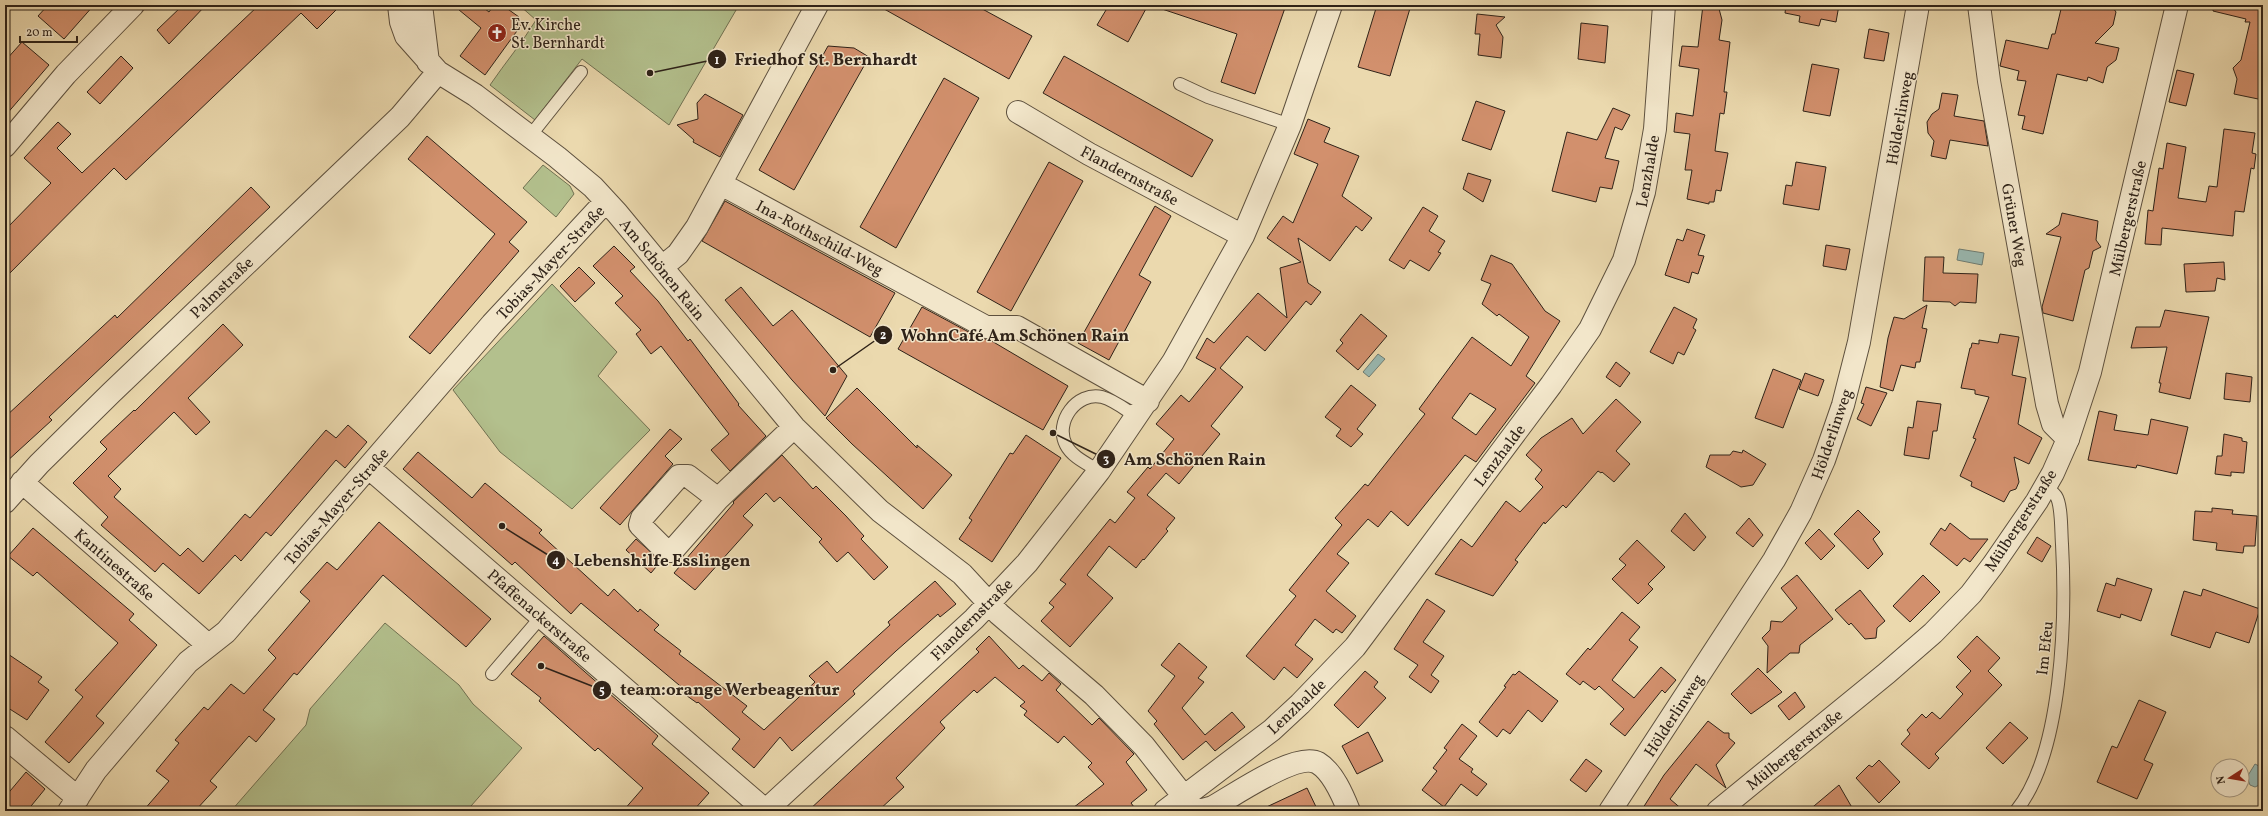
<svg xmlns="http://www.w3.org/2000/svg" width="2268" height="816" viewBox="0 0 2268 816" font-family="Vollkorn,serif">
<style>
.green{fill:#b3c08d;stroke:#707152}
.water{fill:#99b9b2;stroke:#6e7d74}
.building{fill:#d2906d;stroke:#2e2218;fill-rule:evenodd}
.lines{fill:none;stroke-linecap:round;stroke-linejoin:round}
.service-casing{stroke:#5d503e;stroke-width:14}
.minor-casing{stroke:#5d503e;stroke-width:24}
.tertiary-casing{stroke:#5d503e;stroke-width:24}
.service{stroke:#f2e6ca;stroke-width:12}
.minor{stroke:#f2e6ca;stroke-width:22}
.tertiary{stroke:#f2e6ca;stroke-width:22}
.labels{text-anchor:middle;stroke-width:3;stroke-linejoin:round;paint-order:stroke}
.poi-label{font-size:16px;fill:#2e2218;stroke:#f2e6ca;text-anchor:start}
.street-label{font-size:16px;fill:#2e2218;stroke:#f2e6ca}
.leader{fill:none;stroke:#2e2218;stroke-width:1.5}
.callout-dot{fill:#2e2218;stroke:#f2e6ca;stroke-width:1.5}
.mark-label{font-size:12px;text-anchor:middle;font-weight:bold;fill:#fff}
.callout-label{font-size:17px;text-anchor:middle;font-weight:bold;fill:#2e2218;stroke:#f2e6ca;stroke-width:3;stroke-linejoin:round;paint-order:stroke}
</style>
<rect width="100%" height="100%" fill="#ebd9ae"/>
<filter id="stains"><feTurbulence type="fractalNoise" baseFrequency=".005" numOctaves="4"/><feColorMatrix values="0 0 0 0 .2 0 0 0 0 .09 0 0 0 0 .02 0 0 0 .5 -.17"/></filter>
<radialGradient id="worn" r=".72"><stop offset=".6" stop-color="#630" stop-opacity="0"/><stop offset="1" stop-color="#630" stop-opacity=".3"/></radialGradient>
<path class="green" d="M519 5H739L669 125 582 59 535 120 490 85C505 63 522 43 536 20Z
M543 165 570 186 574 194 556 217 523 188Z
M552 284 617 352 598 376 650 430 572 509 500 452 453 390Z
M385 623 459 685 473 704 522 748 471 806 476 811H231L306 725 310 709Z"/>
<path class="water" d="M1959 249 1984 253 1982 265 1957 260Z
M1378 354 1385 359 1369 377 1363 372Z
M2255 764 2263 768C2263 776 2264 784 2255 787L2250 785 2247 777Z"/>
<path class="building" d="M48 5H94L64 39 38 16Z
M183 5H206L169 44 157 30Z
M259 5H341L317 29 301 13 126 180 114 168 5 278V230L51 183 24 158 58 122 71 134 57 148 82 173Z
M453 5H480L489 12 494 5H502L519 17 516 20 522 24 485 75 460 56 481 28Z
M877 5H975L1032 36 1009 79Z
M1109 5H1148L1128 42 1097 25Z
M1160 5H1286L1255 94 1221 82 1237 34 1159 8Z
M1377 5H1411L1390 76 1358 67Z
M1703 5H1718L1722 20 1719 40 1730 42 1724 92H1727L1724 114 1720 113 1715 151 1728 153 1721 191 1716 190 1714 202H1709V204L1687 199 1692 170H1685L1690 134 1674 132 1676 113 1693 116 1699 69 1679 66 1682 46 1698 47Z
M1786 5H1839L1836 22 1821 19 1819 26 1799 22 1800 16 1785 13Z
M2062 5H2111L2116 12 2113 25 2095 43 2119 48 2116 60 2107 67 2103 83 2088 77 2087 81 2057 74 2043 134 2022 129 2025 116 2018 115 2026 81 2017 80 2019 71 2000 66 2006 40 2048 49 2052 34H2055Z
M2214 5H2263V100L2234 94 2237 79 2233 68 2241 60 2250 22H2245L2246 19 2213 11Z
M1477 14 1505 17 1496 25 1503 37 1501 58 1478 55 1480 34H1475Z
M1581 23 1608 26 1605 63 1578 59Z
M1869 29 1889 33 1884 61 1864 58Z
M22 42 49 65 5 116V61Z
M828 46 854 48 869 57 794 190 759 170Z
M121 56 133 68 100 104 87 92Z
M1064 56 1213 140 1192 177 1043 93Z
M1812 64 1839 69 1830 116 1803 111Z
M2177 70 2194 74 2186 106 2169 102Z
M944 78 979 98 896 248 860 227Z
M1942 93 1958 95 1954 116 1984 121 1988 146 1950 140 1946 159 1931 156 1934 141 1928 133 1927 122 1932 114 1939 109Z
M705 94 743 115 720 157 693 142 694 140 677 125 698 119 697 103Z
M1476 101 1505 111 1491 150 1462 140Z
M1613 108 1630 115 1622 130 1615 127 1605 158 1619 161 1612 189 1600 187 1596 202 1552 191 1567 132 1597 140Z
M1308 119 1330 128 1324 142 1359 156 1342 196 1372 218 1362 231 1356 226 1330 261 1298 238 1308 283 1321 292 1311 305 1306 301 1265 351 1247 336 1220 368 1243 387 1211 426 1220 434 1179 484 1166 473 1147 495 1175 518 1166 529 1168 531 1144 560 1143 559 1136 568 1109 546 1087 575 1113 598 1070 647 1041 621 1054 607 1049 603 1066 584 1060 580 1110 519 1115 523 1135 498 1127 492 1148 467 1150 469 1174 439 1156 424 1181 395 1189 402 1216 369 1196 358 1207 338 1214 343 1258 293 1287 318 1280 268 1301 262 1267 238 1283 216 1293 223 1318 164 1294 154Z
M2224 129 2255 133 2252 153 2256 154 2254 169 2251 168 2244 212 2235 211 2233 236 2162 228 2161 245 2145 244 2148 210 2153 211 2159 168 2163 169 2167 143 2186 147 2178 198 2206 202 2209 186 2217 187Z
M427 136 527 222 509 242 519 251 430 354 409 337 495 234 408 159Z
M1049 162 1083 181 1011 311 977 292Z
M1796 162 1826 167 1819 210 1783 204 1786 185 1792 186Z
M1468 173 1491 180 1483 202 1463 189Z
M251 187 270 207 49 417 52 420 5 463V417L115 315 117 318Z
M725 201 895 293 870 337 702 241Z
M1155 206 1171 216 1139 275 1151 282 1109 360 1078 343Z
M1423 207 1438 216 1429 231 1445 241 1438 252 1441 253 1429 271 1410 260 1404 269 1389 260Z
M2062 213 2098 221 2096 240 2101 247 2093 251 2089 268 2085 270 2073 321 2043 313 2042 307 2061 237 2046 234 2059 225Z
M1687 229 1705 235 1698 255 1704 256 1698 274 1692 272 1689 283 1665 275 1677 239 1683 241Z
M1826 245 1850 249 1846 270 1823 266Z
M614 246 635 267 630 271 658 301 688 341 690 339 739 404 738 405 766 436 730 471 711 450 729 434 661 346 651 354 636 334 641 330 615 303 623 296 593 266Z
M1491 255 1512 264 1545 311 1560 321 1526 376 1535 383 1476 462 1465 455 1408 526 1391 511 1378 527 1368 519 1337 554 1349 563 1326 591 1356 616 1342 633 1336 629 1333 633 1315 619 1295 645 1313 659 1297 678 1284 667 1274 680 1246 656 1296 596 1289 590 1342 525 1335 518 1365 484 1368 486 1425 414 1419 409 1472 337 1511 366 1529 337 1499 314 1497 316 1482 304 1491 284 1481 280ZM1470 393 1496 409 1476 435 1452 418Z
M1925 257H1944L1943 273 1978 274 1976 303 1960 302 1955 306 1950 302 1923 301Z
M2224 262 2225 280 2217 278 2215 291 2186 292 2184 264Z
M579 267 595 283 575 302 560 286Z
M741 287 773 326 792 310 847 376 825 416 792 380 725 300Z
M1927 305 1922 328 1927 329 1920 362H1916L1915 368 1901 365 1893 391 1880 387 1888 338 1894 317 1904 319Z
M922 307 980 338 990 340 1068 386 1043 430 898 349Z
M1674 307 1697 319 1693 328 1696 330 1684 355 1678 352 1673 364 1650 352Z
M2165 310 2209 317 2190 399 2159 392 2161 383H2159L2167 347 2131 348 2136 327H2160Z
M1361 314 1387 336 1358 370 1336 351 1343 343 1340 340Z
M223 324 243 345 188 398 210 422 196 435 174 412 108 476 121 489 114 497 180 556 188 548 203 562 245 514 250 518 326 430 336 438 348 425 367 442 345 468 336 460 271 536 266 532 241 561 235 555 199 594 163 563 155 572 101 525 108 517 73 483 107 449 100 442 134 410 135 411Z
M2000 334 2019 337 2012 375 2026 378 2018 424 2042 438 2029 464 2014 457 2019 482 2016 489 2010 491 2004 502 1971 486 1972 482 1960 476 1976 439 1973 438 1989 397 1975 394V390L1961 388 1970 348H1971L1972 343 1979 344V340L1998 343Z
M1616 362 1630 373 1620 387 1606 377Z
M1773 369 1801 380 1783 428 1755 418Z
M1805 373 1824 380 1818 396 1799 389Z
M2226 373 2252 377 2250 402 2224 399Z
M1351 385 1376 405 1357 429 1363 434 1351 447 1336 436 1341 429 1325 417Z
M1866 387 1887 393 1871 426 1857 419 1864 404 1861 403Z
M857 388 917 448V445L952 475 923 509 852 444 826 418Z
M1616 399 1641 422 1616 451 1630 464 1614 482 1602 472 1601 473 1598 471 1566 508 1563 505 1545 524 1544 522 1515 560 1518 562 1493 596 1435 574 1461 539 1472 547 1506 501 1520 512 1543 487 1535 479 1542 470 1526 455 1541 438 1572 418 1583 434Z
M1917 401 1941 404 1937 431H1933L1929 459 1904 455 1908 427 1913 428Z
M2099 411 2117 415 2114 430 2148 435 2151 419 2188 427 2177 474 2137 465 2136 468 2088 460Z
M670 429 682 439 665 456 673 464 620 525 600 508Z
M2224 434 2242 438V441L2247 442 2244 473 2231 472V476L2215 474 2217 456H2222Z
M1026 435 1061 458 992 562 959 539 972 520 969 518 1010 453 1013 454Z
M1743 450 1766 464 1753 485 1741 487 1706 467 1710 455H1730L1733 451 1742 453Z
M418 452 472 498 485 483 542 530 539 533 608 596 614 589 638 612 640 609 659 625 654 630 681 651 679 654 747 706 742 712 764 730 815 682 809 676 827 661 837 673 890 625 888 622 935 581 956 604 940 617 938 614 896 651 853 691 855 694 792 751 780 737 754 768 732 749 740 739 698 702 697 703 683 693 685 690 581 603 571 614 515 562 512 565 403 469Z
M782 455 813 489 816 486 846 516 864 536 861 539 888 567 874 580 848 552 837 562 819 542 822 539 780 497 774 502 766 493 743 516 753 525 695 590 674 573 734 503 733 502Z
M2212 508 2233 510 2232 514 2257 516 2255 546H2244L2243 553 2216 550 2217 543 2193 540 2195 511 2212 512Z
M1858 510 1880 532 1873 539 1883 554 1868 569 1834 534Z
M1685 513 1706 537 1694 551 1671 531Z
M1749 518 1763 535 1753 547 1736 533Z
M379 522 491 619 466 647 383 575 297 675 294 673 263 710 275 719 256 742 249 736 210 781 217 787 195 811H143L169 781 156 771 179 743 175 740 204 707 208 710 231 684 244 694 276 658 268 650 310 601 300 592 327 562 337 570Z
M1950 523 1970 539H1988L1970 562 1964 558 1957 566 1930 544 1941 528 1945 531Z
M33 528 134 614 129 620 157 645 96 716 104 723 69 763 45 742 83 697 75 690 118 643 37 572 33 576 8 556Z
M1819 529 1835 546 1821 560 1805 543Z
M2037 537 2051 546 2042 562 2027 553Z
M636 539 661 561 651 573 626 550Z
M1637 540 1665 567 1648 584 1653 589 1638 604 1612 579 1626 565 1619 559Z
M1797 575 1833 619 1800 645 1799 653H1790L1767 673 1768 646 1762 638 1770 630 1771 621 1782 622 1797 608 1781 588Z
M1923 575 1940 592 1910 622 1893 606Z
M2117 578 2152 589 2141 621 2121 614 2120 618 2097 611 2106 583 2115 586Z
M2203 589 2260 609 2249 643 2216 632 2210 648 2171 635 2184 591 2201 596Z
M1860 590 1885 621 1877 628 1876 638 1865 639 1851 623 1849 625 1835 610Z
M1427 599 1445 611 1423 642 1444 656 1431 675 1439 681 1431 693 1409 677 1418 665 1394 649Z
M1622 612 1640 627 1629 640 1638 647 1612 680 1634 698 1661 667 1676 680 1665 693 1662 690 1625 736 1610 724 1624 709 1599 686 1595 690 1583 681 1580 685 1566 674 1588 648 1590 650Z
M544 636 658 736 652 744 709 793 693 811H623L643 788 598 748 595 751 539 701 541 698 511 674Z
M989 636 1019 669 1023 665 1042 681 1049 673 1061 684 1056 690 1092 725 1099 718 1133 753 1134 754 1126 762 1147 790 1131 803 1137 811H1069L1104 784 1088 767 1092 763 1064 736 1058 743 1024 715 1027 711 1020 706 1025 702 995 677 977 693 974 690 940 722 945 728 896 778 904 787 878 811H808L979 652 976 649Z
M1977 636 2000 658 1988 671 2002 685 1935 754 1939 758 1929 769 1901 744 1910 734 1907 730 1922 714 1926 718 1932 712 1940 719 1963 694 1956 687 1971 671 1957 657Z
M1179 643 1207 667 1198 678 1204 682 1182 708 1205 735 1232 712 1245 727 1215 751 1206 741 1183 760 1154 724 1157 721 1148 711 1175 676 1161 665Z
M5 652 42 677 38 682 49 690 27 720 5 706Z
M1758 668 1782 692 1751 714 1731 694Z
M1365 671 1378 682 1374 687 1386 698 1358 728 1334 705Z
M1519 671 1558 701 1542 722 1528 710 1510 734 1503 729 1497 737 1479 722 1506 687 1504 686 1513 674 1515 675Z
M1795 692 1805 707 1789 720 1778 706Z
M2139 700 2166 712 2144 760 2153 764 2137 799 2097 782 2112 746 2117 748Z
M1708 721 1724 733H1729V738L1735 743 1716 765 1726 788 1696 764 1670 799 1684 811H1641L1664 775Z
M2010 722 2028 738 2003 764 1986 748Z
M1462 724 1477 736 1459 759 1473 769 1471 772 1487 784 1477 796 1461 784 1444 807 1422 790 1437 771 1433 768 1447 750 1444 748Z
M1368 732 1383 761 1357 774 1342 746Z
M1586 759 1602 771 1586 792 1570 780Z
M1879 760 1900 782 1879 803 1856 778 1869 765 1872 767Z
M26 772 45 789 27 811H5V797Z
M1839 785 1854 811H1808Z
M1307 788 1318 811H1258Z"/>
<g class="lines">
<g class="service-casing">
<path id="service" d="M1180 84 1208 97 1290 125
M530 136 581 72
M1099 471C1088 464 1072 457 1066 445 1054 422 1077 391 1102 397 1114 400 1126 410 1137 417
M492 674 541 617
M2016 811C2063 753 2066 617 2062 544 2061 533 2062 505 2056 496 2053 492 2049 489 2045 486"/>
</g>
<g class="minor-casing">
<path id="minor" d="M399 5 401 22 406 36 438 72 475 95 557 157 593 187 617 213 794 427 880 511 962 574 999 614 1094 695 1144 746 1192 807 1202 810 1213 807C1233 796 1297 751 1318 763 1333 772 1343 796 1349 811
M421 5 428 62
M1979 5 1989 81 2047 404 2053 424 2068 439
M1018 112 1089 154 1243 236
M5 146 66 74 133 5
M721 184 986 327H1017L1148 401
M662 267 678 254 697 227 817 5
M369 468 765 810
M22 482 208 645
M718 499 688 476H679L642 518 640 525 664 549 670 551 673 550 718 499 794 427
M5 502 39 464 111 393 400 117 438 72
M5 737 78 798
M69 811 96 770 188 662 226 632 492 324 606 201
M765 811 974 619 1027 563 1099 471 1173 362 1243 236 1290 125 1331 5
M1165 811 1272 730 1300 704 1355 647 1551 385 1590 329 1624 260 1644 192 1655 129 1664 5
M1610 811 1774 560 1801 512 1824 460 1843 405 1859 342 1918 5"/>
</g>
<g class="tertiary-casing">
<path id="tertiary" d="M1718 811 1887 673 1933 633 1971 594 1993 565 2037 501 2053 473 2068 439 2090 372 2177 5"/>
</g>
<use href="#service" class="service"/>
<use href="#minor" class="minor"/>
<use href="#tertiary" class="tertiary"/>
</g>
<defs>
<g id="church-disc" transform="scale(1)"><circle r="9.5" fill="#8f2418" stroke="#f2e6ca"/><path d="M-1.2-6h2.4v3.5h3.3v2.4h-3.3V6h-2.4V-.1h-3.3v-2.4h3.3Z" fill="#fff"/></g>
</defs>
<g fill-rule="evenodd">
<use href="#church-disc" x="497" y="33"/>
</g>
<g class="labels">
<g class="poi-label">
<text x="511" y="30">Ev. Kirche<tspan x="511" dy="18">St. Bernhardt</tspan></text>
</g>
<g class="street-label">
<text transform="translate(1899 118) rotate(-80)" y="6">Hölderlinweg</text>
<text transform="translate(1647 171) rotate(-80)" y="6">Lenzhalde</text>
<text transform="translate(1130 175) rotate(28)" y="6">Flandernstraße</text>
<text transform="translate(2127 218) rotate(-77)" y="6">Mülbergerstraße</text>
<text transform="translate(2015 225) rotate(80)" y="6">Grüner Weg</text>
<text transform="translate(820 237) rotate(28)" y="6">Ina-Rothschild-Weg</text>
<text transform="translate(550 262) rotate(-47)" y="6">Tobias-Mayer-Straße</text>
<text transform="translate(663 269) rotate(51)" y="6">Am Schönen Rain</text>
<text transform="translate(221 287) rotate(-44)" y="6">Palmstraße</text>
<text transform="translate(1831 434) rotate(-71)" y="6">Hölderlinweg</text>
<text transform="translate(1499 455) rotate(-53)" y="6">Lenzhalde</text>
<text transform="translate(336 506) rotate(-49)" y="6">Tobias-Mayer-Straße</text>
<text transform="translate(2020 520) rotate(-57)" y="6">Mülbergerstraße</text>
<text transform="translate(115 564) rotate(41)" y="6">Kantinestraße</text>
<text transform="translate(540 615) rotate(41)" y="6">Pfaffenackerstraße</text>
<text transform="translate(971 619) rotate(-45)" y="6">Flandernstraße</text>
<text transform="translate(2044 648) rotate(-84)" y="6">Im Efeu</text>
<text transform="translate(1296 706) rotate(-43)" y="6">Lenzhalde</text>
<text transform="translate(1673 715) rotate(-57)" y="6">Hölderlinweg</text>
<text transform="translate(1794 749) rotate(-39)" y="6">Mülbergerstraße</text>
</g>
</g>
<path class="leader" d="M650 73L717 59M833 370L883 335M1053 433L1106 459M502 526L556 560M541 666L602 690"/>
<g class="callout-dot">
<circle cx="650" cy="73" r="4"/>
<circle cx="833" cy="370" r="4"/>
<circle cx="1053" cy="433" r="4"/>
<circle cx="502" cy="526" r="4"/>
<circle cx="541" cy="666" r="4"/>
<circle cx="717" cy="59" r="10"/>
<circle cx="883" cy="335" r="10"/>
<circle cx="1106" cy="459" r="10"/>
<circle cx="556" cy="560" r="10"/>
<circle cx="602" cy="690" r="10"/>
</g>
<g class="mark-label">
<text x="717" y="64">1</text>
<text x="883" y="339">2</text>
<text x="1106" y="463">3</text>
<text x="556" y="564">4</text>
<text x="602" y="694">5</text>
</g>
<g class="callout-label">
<text x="826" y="65">Friedhof St. Bernhardt</text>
<text x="1015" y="341">WohnCafé Am Schönen Rain</text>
<text x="1195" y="465">Am Schönen Rain</text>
<text x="662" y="566">Lebenshilfe Esslingen</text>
<text x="730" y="695">team:orange Werbeagentur</text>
</g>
<rect width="2268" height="816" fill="none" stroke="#ebd9ae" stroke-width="20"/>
<rect x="6" y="6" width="2256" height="804" fill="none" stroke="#2e2218" stroke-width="2"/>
<rect x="10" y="10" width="2248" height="796" fill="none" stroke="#2e2218"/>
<g transform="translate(2230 778) rotate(258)"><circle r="19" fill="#f2e6ca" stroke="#a49883"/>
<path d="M0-3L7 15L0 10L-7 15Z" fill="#8f2418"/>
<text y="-6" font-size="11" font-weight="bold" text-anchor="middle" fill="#2e2218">N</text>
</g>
<path d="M20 36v6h57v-6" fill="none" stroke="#2e2218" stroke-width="2"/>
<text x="26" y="36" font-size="12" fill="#2e2218" stroke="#f2e6ca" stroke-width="3" paint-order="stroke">20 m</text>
<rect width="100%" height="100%" filter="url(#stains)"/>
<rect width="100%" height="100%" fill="url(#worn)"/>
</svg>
